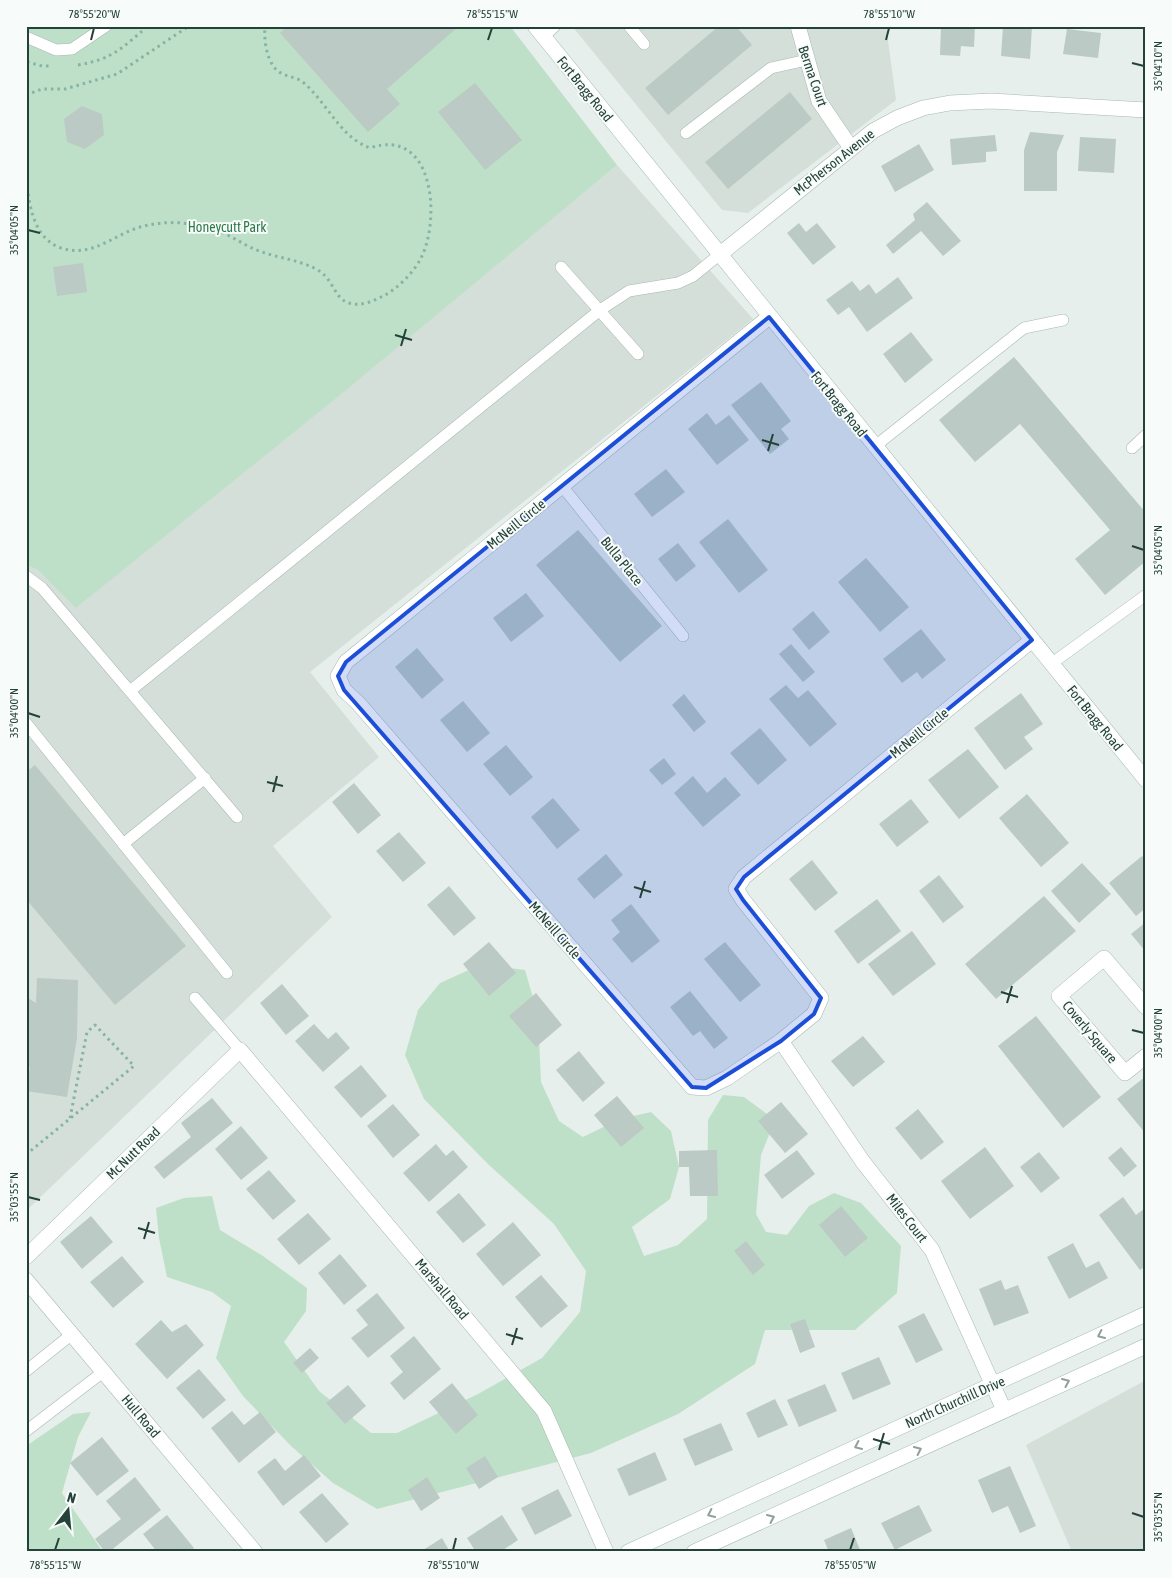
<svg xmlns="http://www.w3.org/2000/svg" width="1172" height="1578" viewBox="0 0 1172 1578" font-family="'Asap Condensed',sans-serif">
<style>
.built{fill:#d4dfda}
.green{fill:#bfe0c8}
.building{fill:#bbcac4}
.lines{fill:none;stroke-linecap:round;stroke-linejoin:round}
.lane-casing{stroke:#a8b8b2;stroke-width:12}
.street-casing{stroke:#a8b8b2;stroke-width:16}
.secondary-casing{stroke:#a4bbb3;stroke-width:16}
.path{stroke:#86b3a5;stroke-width:3;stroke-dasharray:2.5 4;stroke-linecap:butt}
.lane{stroke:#fff;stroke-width:11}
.street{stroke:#fff;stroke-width:15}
.secondary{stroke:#fff;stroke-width:15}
.oneway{stroke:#92a09c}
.marked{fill:#1d4ed8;fill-opacity:0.2;stroke:#1d4ed8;stroke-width:4;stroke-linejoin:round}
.ticks{fill:none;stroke:#24423a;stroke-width:2}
.labels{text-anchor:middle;stroke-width:4;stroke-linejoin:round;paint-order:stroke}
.street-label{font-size:14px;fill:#24423a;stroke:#f7fbf9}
.park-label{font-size:14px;fill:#2d7a4b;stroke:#f7fbf9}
.neatline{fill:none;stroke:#24423a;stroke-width:2}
.ticks-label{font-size:12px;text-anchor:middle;fill:#24423a}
</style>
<rect width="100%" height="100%" fill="#e6efeb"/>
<path class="built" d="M572 26H886L896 100 748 213 722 210Z
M617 165 753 319 310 672 379 757 273 846 332 917 26 1211V565L38 570 77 607Z
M1146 1380V1552H1072L1026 1445Z"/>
<path class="green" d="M26 26H510L617 165 345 391 76 608 38 570 26 565Z
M482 964 525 970 538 1015 541 1082 559 1121 583 1137 620 1119 651 1112 671 1131 679 1167 670 1199 632 1227 644 1256 678 1245 707 1219 708 1120 723 1095 744 1097 775 1120 761 1155 756 1214 766 1232 787 1235 809 1206 834 1193 861 1203 901 1246 897 1293 855 1330H765L755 1364 678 1414 591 1453 377 1509 333 1483 291 1446 243 1396 216 1358 231 1306 212 1292 167 1277 159 1238 156 1208 184 1198 212 1196 220 1230 263 1256 307 1288 306 1311 284 1342 319 1391 371 1433H397L478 1394 542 1358 580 1312 586 1271 554 1224 489 1165 424 1099 405 1055 418 1010 440 983Z
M91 1412 78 1437 62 1493 103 1552H26V1446L73 1414Z"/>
<path class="building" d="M288 26H459L387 89 400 104 368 132 280 33Z
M719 26H736L752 45 668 115 645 88Z
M941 26H975L974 47 961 46 960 56 940 55Z
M1003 26H1032L1030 59 1001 56Z
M1067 29 1101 33 1098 58 1063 54Z
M475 83 522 140 485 170 438 112Z
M790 92 812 119 728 189 705 162Z
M82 106 102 114 104 135 85 149 67 142 64 119Z
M1030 132 1064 135 1057 152V191H1024V150Z
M995 135 997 151 986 152V162L952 165 950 139Z
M1080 137 1116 139 1114 173 1078 171Z
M919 144 934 170 895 192 881 166Z
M927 202 961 241 943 256 921 231 893 254 886 245 915 220 913 214Z
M799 223 806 232 817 223 836 247 813 265 787 233Z
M83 263 87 292 57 296 53 267Z
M898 277 913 298 867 332 849 307 838 315 826 300 852 281 860 291 869 284 876 294Z
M911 332 933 360 905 383 883 354Z
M1014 357 1146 513V561L1105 595 1075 559 1110 530 1020 424 975 462 939 420Z
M761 382 791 421 781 429 789 439 770 454 731 405Z
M707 413 716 425 729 415 749 440 717 465 688 429Z
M666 469 685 492 652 517 634 494Z
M728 519 768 570 739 593 699 542Z
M578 530 662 626 620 662 536 565Z
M678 543 696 566 676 582 658 559Z
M866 558 909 607 880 632 838 582Z
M526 593 544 616 511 642 493 618Z
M813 611 830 632 809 650 792 629Z
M921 629 946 660 922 679 917 672 902 683 883 659Z
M791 644 815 672 803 682 779 654Z
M417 648 444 680 422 699 395 667Z
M786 685 798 698 808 690 837 724 810 747 769 699Z
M1021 693 1043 724 1024 737 1033 749 1005 770 974 728Z
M684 694 706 722 694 732 672 705Z
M463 701 490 733 467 752 440 720Z
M760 728 787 760 758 785 730 753Z
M506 745 533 777 510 796 483 764Z
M968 749 999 787 959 819 928 780Z
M664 758 676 774 662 785 649 770Z
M35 765 186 946 115 1005 26 899V772Z
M693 776 707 793 725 777 741 795 703 827 674 793Z
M354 783 381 815 358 834 332 802Z
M1027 794 1069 843 1041 867 999 818Z
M553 798 580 830 557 849 531 817Z
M911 799 929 822 897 847 879 824Z
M399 832 426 863 403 882 376 851Z
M606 854 623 875 594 899 577 879Z
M1142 856 1146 861V908L1136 916 1109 883Z
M812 860 838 893 815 911 789 879Z
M1082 863 1111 894 1079 923 1051 891Z
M939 875 964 907 943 923 919 891Z
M449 886 476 918 454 936 427 905Z
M1044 896 1076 931 996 999 965 964Z
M877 899 901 931 858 964 834 931Z
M631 904 660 941 632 963 612 939 620 932 611 920Z
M1146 922V952L1131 934Z
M912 931 936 964 893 996 868 964Z
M489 942 516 973 489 996 463 964Z
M725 942 761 985 740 1002 704 959Z
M37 978 78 980 77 1038 67 1097 26 1091 30 1067 26 1069V997L36 1003Z
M282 984 309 1016 286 1035 260 1003Z
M690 991 728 1038 714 1049 700 1031 693 1036 670 1007Z
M536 993 562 1025 536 1047 509 1016Z
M1036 1016 1101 1097 1063 1128 998 1046Z
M314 1024 328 1039 336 1032 350 1048 323 1072 295 1041Z
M863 1036 885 1062 853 1087 831 1061Z
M579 1051 605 1083 583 1102 556 1070Z
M361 1065 387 1096 361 1118 334 1087Z
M1146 1076V1134L1117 1099Z
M617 1096 644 1128 621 1147 594 1115Z
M212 1098 233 1123 164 1179 154 1167 191 1137 181 1123Z
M781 1102 808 1134 785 1153 758 1121Z
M393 1104 420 1135 393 1158 367 1126Z
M918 1109 944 1142 921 1160 895 1128Z
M241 1126 268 1158 241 1180 215 1149Z
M436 1144 446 1156 453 1150 468 1167 429 1202 403 1173Z
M985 1147 1014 1186 970 1219 941 1181Z
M1121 1147 1137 1166 1124 1177 1108 1158Z
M717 1150 718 1196H690L689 1167H679V1151Z
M797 1150 815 1174 782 1199 764 1175Z
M1039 1152 1060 1178 1041 1193 1020 1167Z
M269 1170 296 1201 273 1220 246 1189Z
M459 1193 486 1225 463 1243 436 1212Z
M1123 1197 1136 1215 1144 1209 1146 1211V1266L1140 1270 1099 1215Z
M841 1206 868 1238 845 1257 819 1225Z
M308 1213 331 1239 299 1265 277 1239Z
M91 1216 113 1242 82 1269 60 1242Z
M513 1222 541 1255 503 1286 476 1254Z
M746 1241 765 1265 753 1275 734 1251Z
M1073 1243 1086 1268 1099 1261 1108 1278 1069 1299 1047 1257Z
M340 1254 367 1286 344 1305 318 1273Z
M122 1256 144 1282 113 1308 90 1282Z
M541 1275 568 1306 541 1328 515 1297Z
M1001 1280 1005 1290 1018 1285 1029 1313 994 1326 979 1289Z
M377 1293 405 1328 368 1358 351 1338 368 1325 356 1310Z
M924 1313 943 1350 916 1363 898 1326Z
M805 1319 815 1347 800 1353 790 1324Z
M161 1320 172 1332 186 1324 204 1345 167 1379 135 1344Z
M414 1336 441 1369 404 1400 390 1383 403 1372 390 1356Z
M310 1348 319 1358 302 1373 293 1363Z
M879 1357 891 1384 853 1400 841 1373Z
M199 1369 226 1400 203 1419 176 1388Z
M452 1383 478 1415 456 1434 429 1402Z
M825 1384 837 1411 799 1427 787 1400Z
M348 1385 366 1406 345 1424 326 1403Z
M775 1399 788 1425 758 1438 746 1413Z
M232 1411 244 1425 260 1412 276 1432 239 1463 211 1428Z
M721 1423 733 1450 695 1466 683 1439Z
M102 1437 129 1471 97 1496 70 1463Z
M655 1452 667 1480 629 1496 617 1469Z
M304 1455 321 1476 283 1506 257 1472 275 1458 285 1471Z
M485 1456 498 1477 479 1489 466 1468Z
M1010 1466 1036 1526 1020 1533 1008 1506 992 1513 978 1480Z
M135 1477 161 1510 109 1552H105L95 1539 121 1519 106 1501Z
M427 1477 440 1498 421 1511 408 1490Z
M558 1489 572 1516 535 1535 521 1508Z
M322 1493 349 1524 326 1543 299 1512Z
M919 1505 932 1531 895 1550 881 1523Z
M167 1515 194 1548 189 1552H157L143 1534Z
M502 1515 518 1540 500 1552H476L467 1538Z
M851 1528 861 1552H829L824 1540Z
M442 1538 450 1552H420Z"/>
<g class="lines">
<g class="lane-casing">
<path id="lane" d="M629 26 644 44
M26 37 56 50 72 49 106 26
M543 37 555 26
M686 133 771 68 807 60
M561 267 638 354
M874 447 1024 328 1063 320
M1132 448 1146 435
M562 486 683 636
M26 576 42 588 237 817
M1051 664 1146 595
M130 691 600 310 629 291 678 283 693 276 719 255
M26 723 227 973
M123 844 205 778
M195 998 240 1050
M26 1371 72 1334
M26 1431 103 1372"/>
</g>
<g class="street-casing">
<path id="street" d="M798 26 819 101 851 148
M719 255 873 131 897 118 923 108 950 103 991 101 1146 110
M769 317 346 662 338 676 344 690 358 703 692 1087 706 1088 727 1078 781 1041 814 1014 821 998 743 900 736 889 744 877 1032 640
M1146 1007 1104 958 1059 996 1125 1073 1146 1056
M781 1041 863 1162 932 1250 1004 1410
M26 1257 240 1050 544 1411 606 1552
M26 1280 255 1552"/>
</g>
<g class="secondary-casing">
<path id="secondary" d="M535 26 1146 780
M628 1552 1146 1314
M694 1552 1146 1346"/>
</g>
<path class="path" d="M27 62 42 66H52
M78 65C113 59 122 48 148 26
M26 95 42 89H65L117 74 189 26
M26 181C30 206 33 238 61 248 86 256 104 243 125 233 153 219 189 220 218 231 233 236 246 247 262 252 279 258 299 260 316 269 334 278 333 298 349 303 360 307 374 301 385 295 398 288 414 272 421 258 441 219 434 126 370 148 340 137 328 104 304 83 295 75 282 78 274 67 266 56 264 40 265 26
M26 1151 28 1153 134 1066 95 1025 87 1032 70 1118"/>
<use href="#lane" class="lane"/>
<use href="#street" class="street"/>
<use href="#secondary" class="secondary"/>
</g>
<defs><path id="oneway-chevron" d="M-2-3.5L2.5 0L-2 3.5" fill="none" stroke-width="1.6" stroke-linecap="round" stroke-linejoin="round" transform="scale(1.25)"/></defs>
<g class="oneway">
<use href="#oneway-chevron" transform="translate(1101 1335) rotate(155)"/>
<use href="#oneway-chevron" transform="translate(1066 1382) rotate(-24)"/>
<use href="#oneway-chevron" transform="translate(858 1446) rotate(155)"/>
<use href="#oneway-chevron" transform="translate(918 1450) rotate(-25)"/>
<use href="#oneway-chevron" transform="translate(711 1514) rotate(155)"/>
<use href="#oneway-chevron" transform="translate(771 1518) rotate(-24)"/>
</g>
<path class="marked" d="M769 317 1032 640 744 877 736 889 743 900 821 998 814 1014 781 1041 706 1088 692 1087 344 690 338 676 346 662Z"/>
<path class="ticks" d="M91 40 94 28M488 40 492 28M886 40 889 28M1132 63 1144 66M28 230 40 233M395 335 412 340M401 346 406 329M762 440 779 445M768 451 773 434M1132 546 1144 550M28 713 40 717M267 782 283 786M273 792 277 776M634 887 651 892M640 898 645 881M1001 992 1018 997M1007 1003 1012 986M1132 1030 1144 1033M28 1197 40 1200M138 1228 155 1233M144 1239 149 1222M506 1334 523 1339M512 1345 517 1328M873 1439 890 1444M879 1450 884 1433M1132 1513 1144 1517M55 1550 59 1538M453 1550 456 1538M850 1550 854 1538"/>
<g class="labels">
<g class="street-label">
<text transform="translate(813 76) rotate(71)" y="5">Berma Court</text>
<text transform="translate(585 89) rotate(51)" y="5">Fort Bragg Road</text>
<text transform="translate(834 162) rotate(-38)" y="5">McPherson Avenue</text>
<text transform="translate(839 404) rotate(51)" y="5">Fort Bragg Road</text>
<text transform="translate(516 524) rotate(-39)" y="5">McNeill Circle</text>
<text transform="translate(622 561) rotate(51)" y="5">Bulla Place</text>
<text transform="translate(1095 718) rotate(51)" y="5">Fort Bragg Road</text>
<text transform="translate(919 733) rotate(-39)" y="5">McNeill Circle</text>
<text transform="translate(555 930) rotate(49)" y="5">McNeill Circle</text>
<text transform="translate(1090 1032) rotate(50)" y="5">Coverly Square</text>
<text transform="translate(133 1153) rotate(-44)" y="5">Mc Nutt Road</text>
<text transform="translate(907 1218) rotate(52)" y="5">Miles Court</text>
<text transform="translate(442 1289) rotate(50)" y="5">Marshall Road</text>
<text transform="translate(955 1402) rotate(-24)" y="5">North Churchill Drive</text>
<text transform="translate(141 1416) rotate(50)" y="5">Hull Road</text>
</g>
<g class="park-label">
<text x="227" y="232">Honeycutt Park</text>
</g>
</g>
<rect width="1172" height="1578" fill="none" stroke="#f7fbf9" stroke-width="55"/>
<g transform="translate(68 1510) rotate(16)" stroke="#f7fbf9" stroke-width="4" paint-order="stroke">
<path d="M0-4L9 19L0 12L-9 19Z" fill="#24423a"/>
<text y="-8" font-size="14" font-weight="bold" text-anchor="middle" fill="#24423a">N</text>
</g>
<rect x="28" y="28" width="1116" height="1522" class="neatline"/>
<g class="ticks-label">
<text x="94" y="18">78°55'20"W</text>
<text x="492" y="18">78°55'15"W</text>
<text x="889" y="18">78°55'10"W</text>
<text transform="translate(1158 66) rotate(-90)" y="4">35°04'10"N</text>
<text transform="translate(14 230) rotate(-90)" y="4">35°04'05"N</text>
<text transform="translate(1158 550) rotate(-90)" y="4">35°04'05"N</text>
<text transform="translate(14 713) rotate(-90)" y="4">35°04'00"N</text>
<text transform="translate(1158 1033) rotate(-90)" y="4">35°04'00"N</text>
<text transform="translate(14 1197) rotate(-90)" y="4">35°03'55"N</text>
<text transform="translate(1158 1517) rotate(-90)" y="4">35°03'55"N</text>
<text x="55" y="1569">78°55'15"W</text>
<text x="453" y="1569">78°55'10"W</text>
<text x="850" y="1569">78°55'05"W</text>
</g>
</svg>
